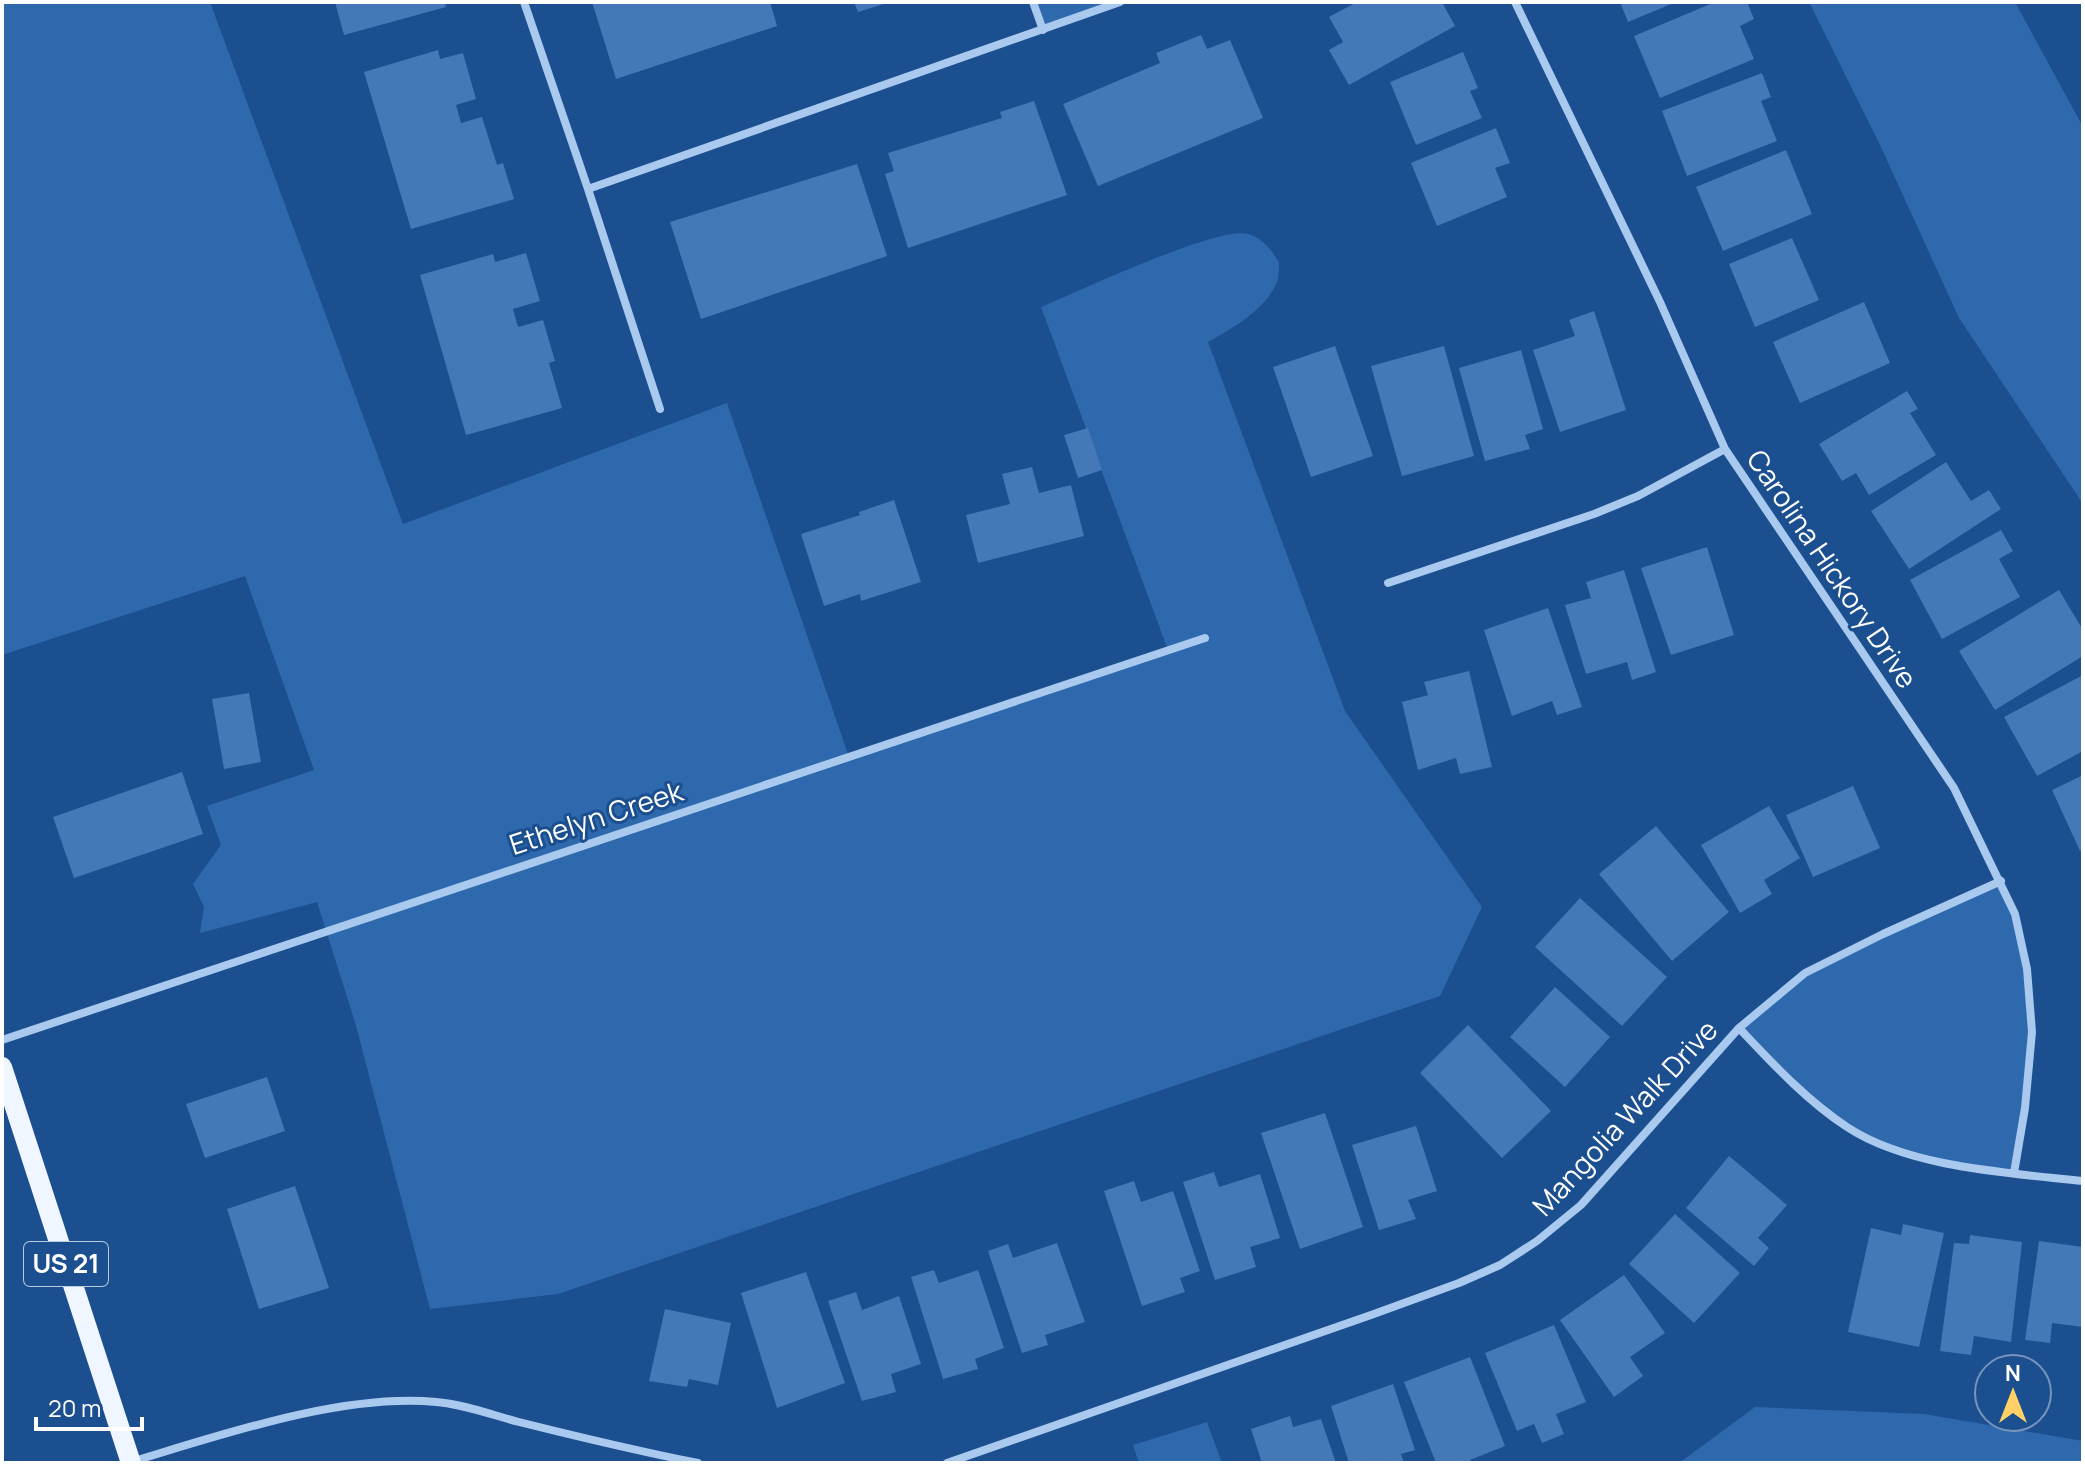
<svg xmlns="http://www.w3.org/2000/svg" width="2085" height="1465" viewBox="0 0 2085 1465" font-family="Manrope,sans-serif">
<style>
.green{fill:#2e69ad}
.building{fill:#4478b7}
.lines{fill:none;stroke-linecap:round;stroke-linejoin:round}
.minor{stroke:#a9c9ee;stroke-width:8}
.primary{stroke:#f0f6ff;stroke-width:20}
.labels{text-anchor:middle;stroke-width:6;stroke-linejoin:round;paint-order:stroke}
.shield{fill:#1b4f8f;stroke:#bbcadd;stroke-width:2}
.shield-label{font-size:26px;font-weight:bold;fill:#fff}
.street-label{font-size:28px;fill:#fff;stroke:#1b4f8f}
</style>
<rect width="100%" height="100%" fill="#1b4f8f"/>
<path class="green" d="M2 2H210L403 524 727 403 849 757 1168 650 1041 307C1077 292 1219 225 1248 234 1263 238 1271 250 1279 262 1279 268 1279 276 1277 282 1265 310 1233 328 1208 342L1345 711 1482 907 1440 996 558 1294 430 1309 355 1022 317 902 200 933 204 907 193 884 221 845 207 806 314 770 245 576 2 655Z
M1033 2H1120L1043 30Z
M1809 2H2015L2083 127V504L1959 318 1880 145Z
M2001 881 2015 914 2032 1032 2014 1173C1945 1163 1875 1150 1819 1106 1790 1084 1765 1054 1739 1028L1805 973Z
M1755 1407 1924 1414 2083 1441V1463H1679Z
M1207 1422 1222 1463H1139L1133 1445Z"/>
<path class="building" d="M335 2H445L446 7 344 35Z
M592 2H770L777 26 616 79Z
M854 2H887V3L858 12Z
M1357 2H1442L1455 26 1349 85 1329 50 1343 42 1329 17Z
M1620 2H1676L1628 22Z
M1715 2H1747L1754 19 1740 26 1754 59 1660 98 1634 36Z
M1201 35 1207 49 1230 40 1263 118 1098 186 1063 104 1160 63 1156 53Z
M438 50 440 59 463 53 476 99 456 105 461 123 482 117 497 165 503 163 514 199 411 229 364 72Z
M1463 52 1478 88 1470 91 1482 118 1416 145 1390 82Z
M1762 73 1771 97 1761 101 1777 141 1687 176 1662 111Z
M1034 101 1067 195 908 248 885 174 894 171 888 153 1002 118 1000 112Z
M1496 128 1510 163 1495 168 1507 197 1437 226 1411 163Z
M1786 150 1812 214 1723 251 1696 187Z
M857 164 887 256 701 319 670 222Z
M1792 238 1819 300 1755 327 1729 264Z
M526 253 540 301 513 309 518 327 543 320 555 361 549 363 562 408 466 435 420 275 493 254 495 262Z
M1864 302 1890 363 1800 403 1773 342Z
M1594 311 1626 410 1560 432 1533 350 1575 336 1569 320Z
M1335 346 1373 456 1311 477 1273 367Z
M1444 346 1474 456 1402 476 1371 366Z
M1521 350 1543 429 1525 435 1530 449 1485 461 1459 368Z
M1907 391 1918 409 1910 413 1936 455 1869 495 1856 473 1842 481 1819 444Z
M1088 428 1102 470 1078 478 1064 435Z
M1946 462 1971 501 1989 490 2001 509 1909 569 1871 511Z
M1032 467 1039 493 1071 485 1084 536 978 563 966 515 1010 504 1002 474Z
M894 500 921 582 861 601 860 594 824 606 801 534 860 515 859 512Z
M2001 530 2013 551 1999 559 2020 597 1942 639 1910 580Z
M1707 547 1734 635 1671 655 1641 568Z
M1624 570 1656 672 1632 680 1627 662 1586 674 1565 605 1591 598 1586 582Z
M2059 590 2083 630V656L1995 710 1959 651Z
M1548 608 1582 707 1557 715 1552 701 1512 716 1484 630Z
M1469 671 1492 767 1460 774 1456 758 1418 770 1402 702 1428 695 1424 682Z
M2083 675V751L2037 776 2004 717Z
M249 693 261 762 224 769 212 699Z
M182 772 203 834 74 878 53 817Z
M2083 775V850L2080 851 2052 790Z
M1853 786 1880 848 1813 877 1786 815Z
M1769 806 1800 858 1764 880 1772 894 1740 913 1701 845Z
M1656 826 1729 912 1672 961 1599 874Z
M1580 898 1667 977 1622 1026 1535 947Z
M1555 987 1610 1037 1565 1087 1510 1037Z
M1468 1025 1551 1111 1502 1158 1420 1073Z
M267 1077 285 1131 205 1158 186 1104Z
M1325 1113 1363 1227 1300 1249 1261 1133Z
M1416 1126 1437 1191 1408 1200 1416 1219 1379 1230 1352 1145Z
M1729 1156 1787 1205 1758 1238 1769 1248 1754 1266 1686 1208Z
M1214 1172 1219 1187 1260 1174 1280 1238 1250 1247 1256 1267 1215 1280 1183 1182Z
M1134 1181 1141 1202 1173 1191 1200 1271 1180 1278 1185 1292 1142 1306 1104 1191Z
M295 1186 329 1288 259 1309 227 1209Z
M1675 1214 1740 1273 1694 1323 1629 1264Z
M1903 1224 1944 1233 1919 1347 1848 1332 1871 1228 1901 1235Z
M1970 1235 2022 1242 2011 1342 1974 1336 1971 1355 1940 1351 1954 1243 1969 1244Z
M2039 1241 2083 1247V1327L2052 1323 2050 1343 2025 1340Z
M1057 1243 1085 1322 1045 1335 1048 1345 1022 1353 988 1251 1008 1244 1013 1258Z
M934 1270 939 1283 978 1270 1004 1348 975 1359 978 1369 943 1379 911 1277Z
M806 1272 845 1383 777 1408 741 1293Z
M1624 1275 1665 1333 1630 1357 1643 1376 1614 1397 1560 1320Z
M856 1292 862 1310 899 1296 921 1364 891 1374 896 1392 862 1401 828 1301Z
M665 1309 731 1323 718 1385 689 1379 687 1387 649 1381Z
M1554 1325 1586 1402 1556 1414 1564 1434 1542 1443 1534 1424 1517 1431 1485 1353Z
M1470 1357 1505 1446 1470 1460 1472 1463H1436L1404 1382Z
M1393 1384 1415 1450 1401 1454 1404 1463H1349L1331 1406Z
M1290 1416 1293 1427 1321 1419 1336 1463H1262L1251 1429Z"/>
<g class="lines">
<path class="minor" d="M524 2 588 189 1120 2
M1033 2 1043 30
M1515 2 1660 302 1725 449 1954 788 2015 914 2027 969 2032 1032 2025 1108 2014 1173
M588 189 660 409
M1388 583 1594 514 1638 496 1725 449
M1739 1028C1773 1064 1806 1100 1847 1127 1909 1168 2011 1173 2083 1181
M2 1040 1205 638
M131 1462C221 1435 342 1393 436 1402 463 1404 492 1415 519 1422 579 1437 638 1451 698 1463
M947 1463 1371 1315 1459 1283 1500 1265 1537 1241 1581 1205 1739 1028 1805 973 1883 934 2001 881"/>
<path class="primary" d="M2 1067 131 1463"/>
</g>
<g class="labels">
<rect class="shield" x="24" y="1242" width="84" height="44" rx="6"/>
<g class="shield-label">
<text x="66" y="1273">US 21</text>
</g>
<g class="street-label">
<text transform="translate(1832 569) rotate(56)" y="10">Carolina Hickory Drive</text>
<text transform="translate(596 818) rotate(-18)" y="10">Ethelyn Creek</text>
<text transform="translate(1625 1118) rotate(-47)" y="10">Mangolia Walk Drive</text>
</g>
</g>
<rect width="2085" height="1465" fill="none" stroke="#ffffff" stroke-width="8"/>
<g transform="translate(2013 1393)"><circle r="38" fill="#1b4f8f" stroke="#7695bc" stroke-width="2"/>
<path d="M0-6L14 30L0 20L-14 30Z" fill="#ffd166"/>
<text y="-12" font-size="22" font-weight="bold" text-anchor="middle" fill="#ffffff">N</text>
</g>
<path d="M36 1417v12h106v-12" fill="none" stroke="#ffffff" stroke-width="4"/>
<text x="48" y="1417" font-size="24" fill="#ffffff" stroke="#1b4f8f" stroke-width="6" paint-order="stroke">20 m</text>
</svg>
